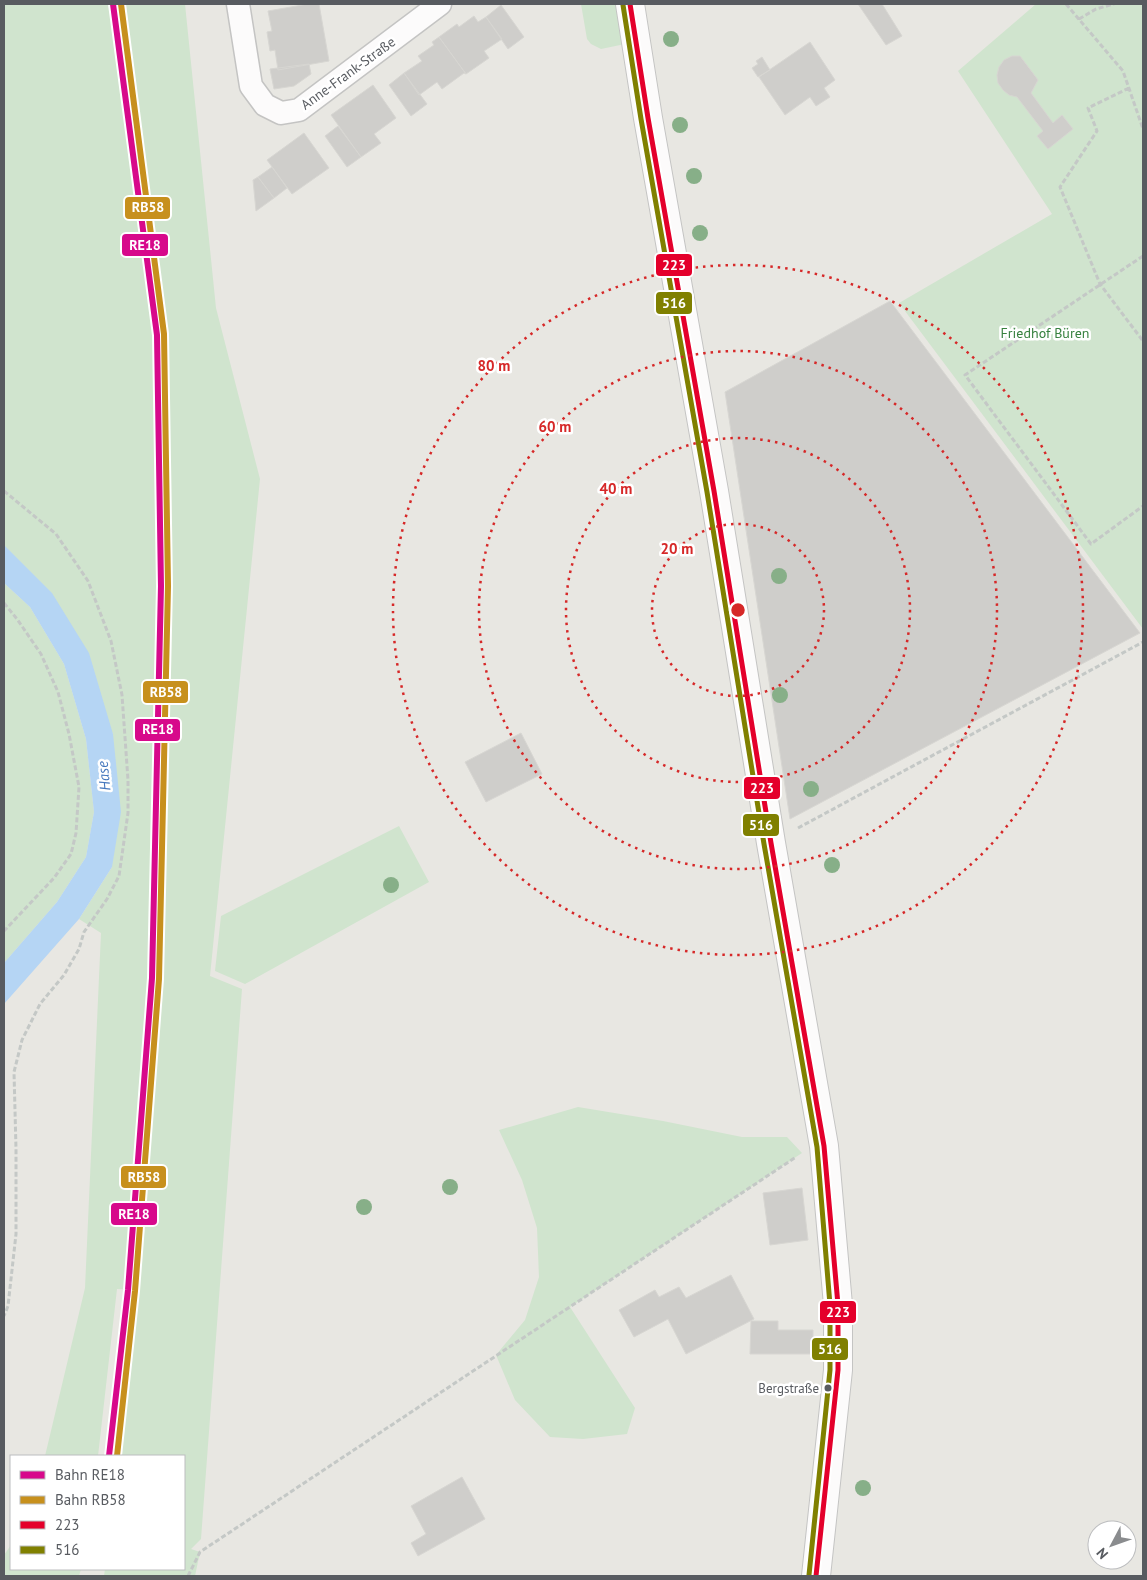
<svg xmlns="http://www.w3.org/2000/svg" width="1147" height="1580" viewBox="0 0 1147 1580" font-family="'PT Sans',sans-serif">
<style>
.green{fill:#d0e4ce}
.water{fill:#b5d5f4}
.building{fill:#cfcecb;stroke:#d7d6d2}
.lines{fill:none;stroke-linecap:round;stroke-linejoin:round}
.minor-casing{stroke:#c4c4c3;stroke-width:25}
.tertiary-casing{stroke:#c4c4c3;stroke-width:30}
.path{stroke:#c4c8c6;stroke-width:3;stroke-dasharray:5 2.5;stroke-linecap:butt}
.minor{stroke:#fcfbfb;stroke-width:22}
.tertiary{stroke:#fcfbfb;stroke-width:28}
.bus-1-casing{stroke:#fff;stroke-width:9}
.bus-2-casing{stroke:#fff;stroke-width:9}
.bus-1{stroke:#e4002b;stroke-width:5}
.bus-2{stroke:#808000;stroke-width:5}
.rail-1-casing{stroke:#fff;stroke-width:10}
.rail-2-casing{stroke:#fff;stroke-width:10}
.rail-1{stroke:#d7098b;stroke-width:6}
.rail-2{stroke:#c7901d;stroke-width:6}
.tree{fill:#87af88}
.ring{fill:none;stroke:#d62828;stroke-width:2.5;stroke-dasharray:2.5 5}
.bus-dot{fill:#585b60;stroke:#fff;stroke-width:2}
.labels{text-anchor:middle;stroke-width:5;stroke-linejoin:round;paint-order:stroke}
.bus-label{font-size:13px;fill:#585b60;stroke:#fff;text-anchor:end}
.street-label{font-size:14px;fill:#585b60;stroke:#fff}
.park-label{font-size:14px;fill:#37813f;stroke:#fff}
.water-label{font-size:15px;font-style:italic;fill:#4477bd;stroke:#fff}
.centre{fill:#d62828;stroke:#fff;stroke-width:2.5}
.ring-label{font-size:15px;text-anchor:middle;font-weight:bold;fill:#d62828;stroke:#fff;stroke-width:5;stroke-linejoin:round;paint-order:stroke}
.line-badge{stroke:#fff;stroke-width:2}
.badge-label{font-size:14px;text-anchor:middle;font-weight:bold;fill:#fff}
</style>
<rect width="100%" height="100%" fill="#e8e7e2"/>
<path class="green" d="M4 4H185L216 308 260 479 210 976 242 989 201 1539 191 1549 200 1552 195 1576H104L105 1569H184V1456H121L139 1290 117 1289 98 1456H45L85 1288 101 933 79 919 112 867 113 734 4 546Z
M581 4H618L625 44 601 49 591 44 587 39Z
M1036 4H1143V629L899 303 1052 214 958 71Z
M4 583 30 607 64 664 86 739 94 812 86 857 57 902 4 963Z
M399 826 429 882 245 984 215 971 221 916Z
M578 1107 663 1121 742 1137H787L802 1153 570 1307 635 1408 627 1434 583 1439 550 1437 515 1400 496 1355 525 1320 539 1277 537 1228 522 1180 499 1130Z
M11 1545V1569H81L79 1576H4V1555Z"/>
<path class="water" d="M4 545 52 593 89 653 113 734 121 812 112 867 79 919 4 1004V963L57 902 86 857 94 812 86 739 64 664 30 607 4 583Z"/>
<path class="building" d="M308 4H319L329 61 278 70 275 50 270 51 267 32 272 31 268 11Z
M858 4H882L902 36 886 45Z
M501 5 524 37 508 49 486 17Z
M474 16 478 22 486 17 502 39 484 51 489 58 466 74 439 37 457 24 459 27Z
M439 37 466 74 464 73 442 89 437 82 419 95 404 73 422 61 418 56 434 45 432 42Z
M810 42 835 80 824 88 830 97 816 106 810 97 785 115 759 77Z
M1012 56H1020L1038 80 1031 93 1053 123 1062 115 1073 129 1048 149 1037 136 1043 131 1017 97 1009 95 1003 90 998 83 997 75 999 67 1004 60Z
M762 57 770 70 758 77 752 68 758 64 756 61Z
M309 64 311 74 294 86 274 89 270 69Z
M404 73 427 104 411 116 389 85Z
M373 85 396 118 374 134 381 143 361 157 331 115Z
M338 126 361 157 347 167 325 136Z
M304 133 329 168 292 194 267 160Z
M272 167 287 188 274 198 258 177Z
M258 177 274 198 256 211 253 180Z
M890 301 1140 633 790 819 725 392Z
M521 733 542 774 486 802 465 762Z
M802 1188 808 1240 770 1245 763 1193Z
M731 1275 754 1319 686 1354 668 1319 634 1337 619 1310 655 1290 659 1297 679 1287 686 1298Z
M751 1321H778V1330H813V1354H750Z
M462 1477 485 1519 418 1556 411 1543 426 1534 411 1506Z"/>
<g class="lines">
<g class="minor-casing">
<path id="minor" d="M238 4 251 86 265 105 281 113 299 110 440 4"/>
</g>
<g class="tertiary-casing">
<path id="tertiary" d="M630 4 648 118 714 491 771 843 824 1146 838 1305V1370L816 1576"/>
</g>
<path class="path" d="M1066 4 1123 71 1143 129
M1079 19 1096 9 1114 4
M1129 88 1088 108 1097 131 1060 187 1100 284 1143 341
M1143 256 965 375 1091 544 1143 506
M4 491 56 534 88 581 111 641 122 695 128 780V813L119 876 107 899 84 932 79 949 64 975 40 1004 22 1040 14 1072 16 1149V1234L8 1306 4 1316
M4 603 17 619 41 654 58 692 69 734 79 787 76 833 71 854 54 878 4 931
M798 828 1143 642
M188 1576 200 1552 796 1157"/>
<use href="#minor" class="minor"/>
<use href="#tertiary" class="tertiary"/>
<g class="bus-1-casing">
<path id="bus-1" d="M630 4 648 118 714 491 771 843 824 1146 838 1305V1370L816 1576"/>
</g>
<g class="bus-2-casing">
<path id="bus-2" d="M623 5 641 119 707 492 764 844 817 1147 830 1305V1370L809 1575"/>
</g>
<use href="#bus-1" class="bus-1"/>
<use href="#bus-2" class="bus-2"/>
<g class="rail-1-casing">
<path id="rail-1" d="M109 1456 128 1290 152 978 161 586 157 335 113 4"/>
</g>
<g class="rail-2-casing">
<path id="rail-2" d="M117 1456 135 1291 159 979 168 586 164 334 121 4"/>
</g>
<use href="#rail-1" class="rail-1"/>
<use href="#rail-2" class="rail-2"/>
</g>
<g class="tree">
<circle cx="671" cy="39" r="8"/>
<circle cx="680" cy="125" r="8"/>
<circle cx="694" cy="176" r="8"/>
<circle cx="700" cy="233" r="8"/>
<circle cx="779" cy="576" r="8"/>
<circle cx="780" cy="695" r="8"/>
<circle cx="811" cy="789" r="8"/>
<circle cx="832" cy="865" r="8"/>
<circle cx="391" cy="885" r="8"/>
<circle cx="450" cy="1187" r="8"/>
<circle cx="364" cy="1207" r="8"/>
<circle cx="863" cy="1488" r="8"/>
</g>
<g class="ring">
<circle cx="738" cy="610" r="86"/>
<circle cx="738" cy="610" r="172"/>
<circle cx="738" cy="610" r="259"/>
<circle cx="738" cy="610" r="345"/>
</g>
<circle class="bus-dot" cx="828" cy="1388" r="4.5"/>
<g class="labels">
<g class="bus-label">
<text x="819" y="1393">Bergstraße</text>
</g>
<g class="street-label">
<text transform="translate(348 73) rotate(-36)" y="5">Anne-Frank-Straße</text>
</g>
<g class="park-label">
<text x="1045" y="338">Friedhof Büren</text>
</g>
<g class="water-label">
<text transform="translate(104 776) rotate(-96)" y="5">Hase</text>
</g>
</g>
<circle cx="738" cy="610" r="8" class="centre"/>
<g class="ring-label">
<text x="494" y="371">80 m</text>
<text x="555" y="432">60 m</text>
<text x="616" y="494">40 m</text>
<text x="677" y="554">20 m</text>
</g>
<g class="line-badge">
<rect x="124" y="196" width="47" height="24" rx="5" fill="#c7901d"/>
<rect x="121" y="233" width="48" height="24" rx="5" fill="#d7098b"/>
<rect x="655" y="253" width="38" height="24" rx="5" fill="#e4002b"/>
<rect x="655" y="291" width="38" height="24" rx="5" fill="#808000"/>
<rect x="142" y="680" width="47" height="24" rx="5" fill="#c7901d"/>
<rect x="134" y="718" width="47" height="24" rx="5" fill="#d7098b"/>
<rect x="743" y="776" width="38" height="24" rx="5" fill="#e4002b"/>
<rect x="742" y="813" width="38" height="24" rx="5" fill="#808000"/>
<rect x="120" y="1165" width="47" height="24" rx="5" fill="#c7901d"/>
<rect x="110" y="1202" width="48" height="24" rx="5" fill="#d7098b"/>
<rect x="819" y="1300" width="38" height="24" rx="5" fill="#e4002b"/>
<rect x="811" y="1337" width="38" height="24" rx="5" fill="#808000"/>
</g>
<g class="badge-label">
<text x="148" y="212">RB58</text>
<text x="145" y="250">RE18</text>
<text x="674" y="270">223</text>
<text x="674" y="308">516</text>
<text x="166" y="697">RB58</text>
<text x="158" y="734">RE18</text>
<text x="762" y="793">223</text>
<text x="761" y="830">516</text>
<text x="144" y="1182">RB58</text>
<text x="134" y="1219">RE18</text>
<text x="838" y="1317">223</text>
<text x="830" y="1354">516</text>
</g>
<rect width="1147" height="1580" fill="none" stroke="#585b60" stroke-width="10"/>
<rect x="10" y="1455" width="175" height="115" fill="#ffffff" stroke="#bcbdbf"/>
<rect x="20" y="1471" width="25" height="8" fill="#d7098b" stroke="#bcbdbf"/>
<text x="55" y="1480" font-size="15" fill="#585b60">Bahn RE18</text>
<rect x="20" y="1496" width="25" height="8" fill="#c7901d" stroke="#bcbdbf"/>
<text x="55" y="1505" font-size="15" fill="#585b60">Bahn RB58</text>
<rect x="20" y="1521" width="25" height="8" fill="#e4002b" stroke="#bcbdbf"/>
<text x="55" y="1530" font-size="15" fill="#585b60">223</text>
<rect x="20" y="1546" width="25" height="8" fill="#808000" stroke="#bcbdbf"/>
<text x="55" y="1555" font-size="15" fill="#585b60">516</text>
<g transform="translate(1112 1545) rotate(229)"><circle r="24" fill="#ffffff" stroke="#bcbdbf"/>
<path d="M0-4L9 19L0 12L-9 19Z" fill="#8a8c8e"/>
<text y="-8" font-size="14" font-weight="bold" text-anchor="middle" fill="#585b60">N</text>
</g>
</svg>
